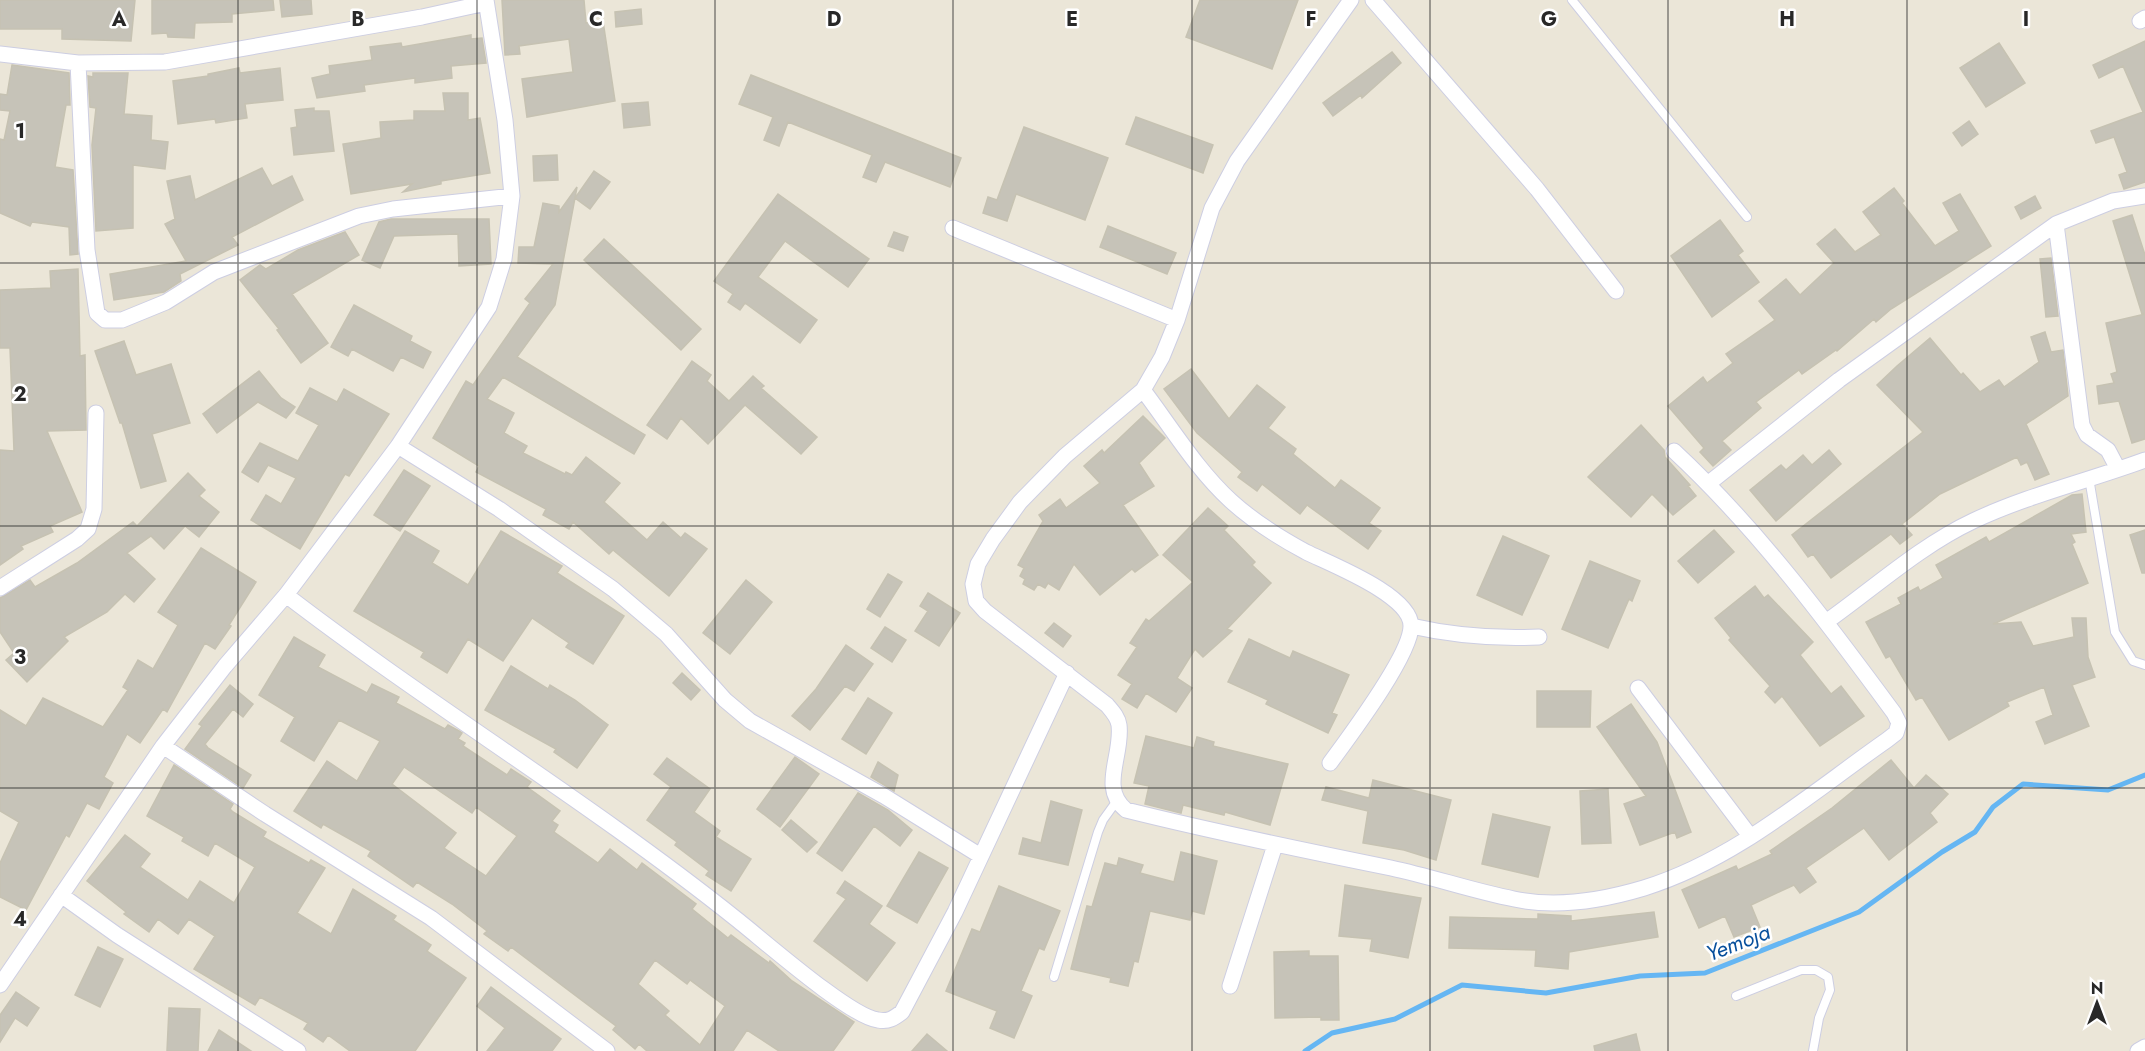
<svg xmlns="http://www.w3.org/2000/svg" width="2145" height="1051" viewBox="0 0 2145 1051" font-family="Jost,sans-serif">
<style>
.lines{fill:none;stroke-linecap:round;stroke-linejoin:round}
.stream{stroke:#65b6f3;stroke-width:5}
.building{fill:#c6c3b8;stroke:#c6c2b2;stroke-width:1.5;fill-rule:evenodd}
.lane-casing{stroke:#cdcee2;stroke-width:10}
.street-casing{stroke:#cdcee2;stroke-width:17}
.lane{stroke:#fff;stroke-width:8}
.street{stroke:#fff;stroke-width:15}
.grid{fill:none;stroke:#282828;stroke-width:1.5;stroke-opacity:0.55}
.labels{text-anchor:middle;stroke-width:5;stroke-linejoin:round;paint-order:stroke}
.water-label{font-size:22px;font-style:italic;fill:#08509c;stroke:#fff}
.grid-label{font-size:20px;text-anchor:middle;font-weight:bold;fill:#282828;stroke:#fff;stroke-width:5;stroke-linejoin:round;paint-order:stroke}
</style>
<rect width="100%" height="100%" fill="#ebe6d8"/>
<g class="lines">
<path class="stream" d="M1305 1051 1332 1033 1395 1019 1462 985 1546 993 1640 976 1705 973 1859 912 1942 852 1975 832 1993 807 2023 784 2108 790 2145 775"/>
</g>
<path class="building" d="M0 0H135L131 41 62 39V29H0Z
M152 0H273L274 10 232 14V22L195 23 194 38 168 37 167 33 152 34Z
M280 0H311L312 14 282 17Z
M502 0H584L586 23 603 21 615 101 527 117 522 79 573 72 569 39 519 46 520 54 505 55Z
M1200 0H1298L1272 69 1186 37Z
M641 9 642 24 616 27 615 12Z
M471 35V39L482 38 486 63 451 66 452 78 415 83V78L364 85 365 91 317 98 312 78 330 74 329 66 372 60 370 47 401 43 402 47Z
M2145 41V182L2124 189 2119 175 2127 172 2114 137 2096 143 2091 131 2143 112 2123 66 2099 78 2093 65Z
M1999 43 2025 83 1986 107 1960 68Z
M1392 52 1401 63 1362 98 1361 95 1333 116 1323 103Z
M12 65 69 73 70 105H66L55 167 73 170 78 254 70 255 69 227 32 222 30 226 0 213V139L4 140 10 111 0 110V94L7 95Z
M239 68 240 73 280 68 283 100 245 104 247 118 216 123 215 119 178 124 173 81 208 76V74Z
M93 73H128L124 114 152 116 151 140 168 142 165 169 133 165V228L96 231 92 145 96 108 90 107 88 76 93 77Z
M751 75 961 158 950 187 885 162 876 182 863 177 872 155 788 122 779 146 764 140 773 117 739 104Z
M443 93H468V120L480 118 490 173 441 181V184L403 192 412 184 351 194 343 144 381 138 380 122 414 120V111H445Z
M648 102 650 125 624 128 622 104Z
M314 108V111H329L334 151 294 155 291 128 297 127 295 110Z
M1136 117 1213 145 1203 173 1126 144Z
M1969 121 1978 134 1962 146 1953 133Z
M1024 127 1108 158 1085 220 1016 194 1007 221 983 213 988 197 997 200Z
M557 155 558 180 534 181 533 156Z
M262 168 272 186 292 176 303 200 232 237 238 245 180 274 181 281 164 292 114 300 110 274 186 261 165 224 175 219 167 181 190 176 195 200Z
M594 171 610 182 590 209 575 198Z
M577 187 555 305 517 357 645 435 634 454 503 377 487 399 514 413 504 433 527 446 523 453 565 474 566 472 572 475 586 457 620 483 604 502 647 540 663 522 681 538 685 533 707 549 669 596 613 550 609 554 573 522 569 529 543 515 546 509 476 472 479 466 433 438 466 381 473 385 530 303 525 299 553 264 518 263 519 247H534L543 203 559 206V212Z
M1894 188 1904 201 1902 203 1935 246 1959 231 1943 203 1960 194 1991 246 1891 309 1876 322 1874 319 1837 351 1836 350 1802 374 1799 370 1756 402 1761 408 1722 441 1731 450 1713 466 1700 452 1704 448 1668 406 1703 377 1707 383 1733 363 1726 354 1775 320 1759 301 1786 279 1800 295 1834 263 1817 244 1835 229 1855 252 1881 235 1863 212Z
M778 194 869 259 848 287 785 241 758 277 817 320 800 343 745 303 740 310 728 302 733 294 714 281Z
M2035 196 2041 208 2021 219 2015 207Z
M2132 215 2145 255V313L2142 314 2113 221Z
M391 219H489L491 264 459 266 458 234 394 236 380 268 362 260 379 222Z
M1720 220 1743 251 1738 255 1759 282 1712 317 1671 256Z
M1108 226 1176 253 1167 274 1100 247Z
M345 232 359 255 292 294 328 343 301 363 277 330 279 329 240 280 260 265 266 269 298 250Z
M894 232 908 237 903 251 888 246Z
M604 239 701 329 681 350 584 260Z
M2051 258 2058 316 2046 317 2040 259Z
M78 269 80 356 85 355 86 430 47 431 82 512 50 526 53 532 21 546 23 549 0 565V450L14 451 10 348H0V290L51 288 50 271Z
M354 305 412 336 410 341 431 352 423 368 401 357 393 371 352 349 348 356 331 347Z
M2145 314V439L2132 443 2119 401 2099 404 2097 386 2114 383 2111 374 2117 372 2106 323Z
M2045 332 2051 352 2063 350 2068 396 2026 424 2049 474 2035 480 2027 462 2021 465 2017 457 1940 494 1902 524 1912 535 1900 544 1891 534 1831 578 1813 554 1808 557 1792 535 1923 432 1877 385 1897 366 1930 338 1961 375 1963 373 1980 392 1999 380 2004 387 2039 362 2031 337Z
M124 341 136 375 171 364 190 423 152 434 166 481 141 488 122 423H120L95 351Z
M692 361 711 375 707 381 729 401 753 376 764 386 761 388 817 437 801 454 745 405 708 444 681 418 667 439 647 425Z
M1191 369 1229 419 1257 385 1285 407 1268 428 1296 449 1293 454 1335 488 1341 480 1380 508 1369 523 1381 531 1368 549 1307 505 1300 514 1262 484 1257 491 1238 477 1242 472 1197 433 1164 389Z
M259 371 281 398 295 407 286 418 258 402 217 433 203 414Z
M310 388 337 402 344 389 389 414 349 476 345 474 300 549 251 520 266 495 281 504 296 478 268 465 258 482 242 472 260 443 298 461 319 425 296 413Z
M1143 416 1165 438 1139 463 1154 486 1123 505 1158 555 1135 572 1132 569 1100 595 1074 564 1059 590 1048 583 1045 588 1038 584 1034 590 1023 584 1025 579 1020 576 1024 568 1018 565 1043 521 1039 515 1060 499 1066 508 1100 483 1084 466 1102 450 1104 453Z
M1641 425 1664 450 1665 457 1690 485 1688 486 1696 496 1673 515 1652 494 1631 517 1588 477Z
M1829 450 1841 464 1776 521 1750 490 1781 465 1786 470 1803 455 1812 465Z
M404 470 430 486 400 531 374 515Z
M188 473 205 490 199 496 219 512 199 537 185 526 164 549 151 536 127 553 155 579 134 602 125 594 107 612 64 637 68 641 27 682 6 660 14 653 0 632V598L30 580 35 587 77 563 133 522 137 526Z
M2082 494 2086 532 2071 534 2075 542 2072 544 2088 583 1993 624 2021 622 2033 646 2074 637 2072 618H2086L2088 657 2095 677 2072 685 2089 726 2045 744 2036 722 2053 715 2044 687 2007 702 2009 706 1949 740 1922 697 1916 700 1890 656 1886 658 1866 622 1901 604 1898 598 1918 587 1920 591 1943 578 1936 565 1986 537 1989 542 2072 495Z
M1208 508 1228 526 1224 530 1255 562 1252 565 1271 583 1227 629 1232 631 1203 657 1195 649 1177 678 1192 688 1176 712 1146 693 1137 708 1122 699 1132 684 1118 675 1137 647 1130 643 1146 619 1149 621 1193 582 1163 555Z
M1714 530 1734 552 1698 583 1678 561Z
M2145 530V573H2142L2130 535Z
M405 531 439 551 432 563 468 585 501 531 562 566 557 573 624 616 593 664 566 647 569 643 532 618 503 661 468 639 447 673 421 657 424 652 354 611Z
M1503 536 1549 556 1522 615 1477 595Z
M201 548 256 582 229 625 231 626 215 649 205 643 167 712 163 709 140 743 127 734 104 777 113 783 99 809 87 803 69 837 66 835 26 910 0 897V863L19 822 0 811V710L26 726 43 698 103 727 128 690 123 687 138 660 153 669 178 625 158 612Z
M1590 561 1640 581 1632 601 1629 599 1608 648 1562 629Z
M888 574 902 582 880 617 867 609Z
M746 580 772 602 730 654 703 633Z
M1755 586 1764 598 1768 595 1813 642 1800 655 1831 694 1841 686 1864 716 1820 746 1782 696 1775 703 1765 692 1770 686 1729 640 1731 638 1715 618Z
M928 593 960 613 939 646 915 631 928 611 920 606Z
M1054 623 1071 636 1063 647 1045 633Z
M885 627 906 640 892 662 871 648Z
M294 637 325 655 318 667 367 693 372 684 399 697 396 703 445 729 448 725 459 731 462 733 458 739 465 743 463 746 507 775 511 769 531 782 527 787 560 811 552 821 558 825 554 832 598 863 610 849 637 870 642 863 696 904 692 909 728 938 731 935 769 963 770 961 792 981 854 1022 833 1051H779L747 1030 733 1051H647L639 1044 635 1049 613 1030 616 1026 511 947 508 951 484 934 487 931 452 904 417 882 413 887 368 856 371 851 323 824 321 828 294 811 327 761 357 781 380 741 339 720 314 761 281 741 295 717 259 695ZM404 767 472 813 476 807 517 836 486 876 444 848 456 833 392 784ZM655 960 687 984 690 980 725 1006 700 1045 665 1015 669 1011 638 984Z
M1249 639 1290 658 1293 651 1349 675 1332 713 1337 715 1328 733 1266 704 1268 700 1228 682Z
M846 645 873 664 854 691 845 686 810 730 792 716 816 689Z
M511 666 548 689 550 685 575 700 608 725 577 768 554 752 556 749 485 710Z
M682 673 700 690 691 700 673 683Z
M230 685 253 704 243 717 233 709 205 744 208 748 251 775 243 788 185 749 202 726 199 724Z
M1537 691H1591L1590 727H1537Z
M868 698 892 713 866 754 842 739Z
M1631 704 1657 742 1691 832 1677 838 1675 832 1640 845 1624 804 1646 796 1597 727Z
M1146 736 1194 748 1197 737 1214 742 1213 746 1288 764 1270 825 1225 812 1224 815 1183 805 1181 813 1145 804 1149 786 1134 783Z
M795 757 819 774 780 827 757 809Z
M667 758 710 789 694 812 720 831 716 837 751 859 731 891 706 875 709 871 675 845 677 842 647 820 671 787 654 774Z
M1891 760 1914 788 1926 775 1948 794 1930 813 1937 822 1889 860 1864 828 1806 868 1816 882 1800 893 1794 885 1751 905 1760 927 1734 937 1725 916 1699 928 1682 890 1736 866 1738 870 1772 854 1770 851 1832 808Z
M878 762 898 775 894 791 871 777Z
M174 765 233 804 230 809 233 812 266 832 263 837 309 863 311 860 325 868 297 913 331 934 353 889 396 916 393 920 431 945 427 951 466 978 415 1051H350L328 1035 323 1042 304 1029 308 1023 260 997 255 1005 194 969 215 936 189 919 178 934 158 919 149 932 124 914 126 912 87 881 125 835 150 854 140 867 188 900 200 881 234 903 255 867 215 843 208 856 182 841 184 837 147 816Z
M1373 780 1451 800 1436 860 1404 850 1363 843 1368 811 1322 800 1326 787 1369 798Z
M1608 789 1611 843 1582 844 1580 791Z
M858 793 888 810 912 830 900 846 874 826 842 871 817 853Z
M1051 801 1082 810 1068 865 1019 854 1023 838 1041 843Z
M1493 814 1550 827 1538 877 1482 864Z
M791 820 817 842 807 852 782 830Z
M919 852 948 868 917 923 887 906Z
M1181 852 1217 861 1204 914 1192 911 1190 920 1150 911 1138 962 1134 961 1128 986 1110 982 1111 978 1071 969 1087 906 1092 907 1105 863 1117 866 1119 858 1143 865 1140 873 1174 882Z
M845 881 882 906 869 924 895 943 867 981 814 941 846 899 837 893Z
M1345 885 1421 898 1408 958 1370 951 1372 939 1339 936Z
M999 886 1060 911 1044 950 1039 948 1021 991 1032 996 1014 1038 990 1028 997 1011 946 991 972 929 980 932Z
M1654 912 1658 937 1569 952 1568 969 1535 966 1536 950 1449 948 1450 917 1538 919V914L1571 916V921Z
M98 947 123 959 100 1007 75 995Z
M1309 951V956H1338L1339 1020H1321V1017L1275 1018 1274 952Z
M491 987 561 1039 552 1051H487L505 1028 477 1006Z
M16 992 39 1008 27 1026 15 1018 0 1042V1015Z
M169 1008 200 1009 198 1051H167Z
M219 1030 251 1051H208Z
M927 1034 947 1051H912Z
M1636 1034 1640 1051H1595L1594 1046Z"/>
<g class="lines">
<g class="lane-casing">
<path id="lane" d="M1572 0 1747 217
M2089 478 2115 632 2133 661 2145 665
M1054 977 1098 832 1103 820 1116 802
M1736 996 1801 970H1816L1828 977 1830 990 1819 1018 1813 1051"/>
</g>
<g class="street-casing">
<path id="street" d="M1351 0 1237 161 1212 208 1177 320 1162 357 1143 390 1065 456 1020 502 993 539 978 564 973 584 976 601 985 611 1107 705C1112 711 1118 717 1119 725 1123 755 1099 788 1126 810 1214 832 1302 850 1391 868 1433 877 1473 891 1514 899 1556 908 1604 900 1644 888 1735 860 1811 793 1887 740L1896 733 1899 723 1894 713C1827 622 1757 528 1674 451
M1373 0 1537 189 1616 291
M2140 21 2145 18
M0 54 78 63 165 62 422 17 486 3
M78 63 87 250 97 313 105 320H122L166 302 214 272 359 216 393 209 512 196
M2056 224 2082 425 2087 435 2108 450 2118 469
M953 228 1177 320
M1143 390C1171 427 1197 470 1231 501 1253 521 1280 538 1306 552 1330 564 1411 595 1411 626 1411 655 1349 737 1330 763
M398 446 499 509 613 589 666 634 725 700 750 721 884 796 979 855
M1709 483 1839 380 2056 224 2113 201 2145 196
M0 588 77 539 88 529 94 509 96 413
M286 595C432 707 591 803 735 918 762 939 850 1017 878 1020 889 1022 894 1018 902 1012L955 912 1067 673
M1826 622C1874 588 1920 546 1973 521 2028 495 2088 481 2145 460
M1411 626C1455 636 1494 639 1539 637
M1638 688 1750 836
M163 746 265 814 431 918 607 1051
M61 895 117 935 298 1051
M0 985 163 746 225 666 286 595 398 446 489 307 504 259 512 196 505 120 486 0
M1230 986 1275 845
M2138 1051 2145 1047"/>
</g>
<use href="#lane" class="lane"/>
<use href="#street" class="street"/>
</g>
<path class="grid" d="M238 0V1051M477 0V1051M715 0V1051M953 0V1051M1192 0V1051M1430 0V1051M1668 0V1051M1907 0V1051M0 263H2145M0 526H2145M0 788H2145"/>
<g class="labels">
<g class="water-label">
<text transform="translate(1738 942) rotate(-21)" y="8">Yemoja</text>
</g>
</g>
<g class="grid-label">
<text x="119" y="26">A</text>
<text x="358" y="26">B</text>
<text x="596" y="26">C</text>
<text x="834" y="26">D</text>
<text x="1072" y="26">E</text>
<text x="1311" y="26">F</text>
<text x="1549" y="26">G</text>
<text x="1787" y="26">H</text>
<text x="2026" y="26">I</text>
<text x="20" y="138">1</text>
<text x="20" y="401">2</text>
<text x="20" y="664">3</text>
<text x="20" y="926">4</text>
</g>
<g transform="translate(2097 1003)" stroke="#ffffff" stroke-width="4.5" paint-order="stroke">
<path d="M0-4.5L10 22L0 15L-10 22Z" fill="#282828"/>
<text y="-9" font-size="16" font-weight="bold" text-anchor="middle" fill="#282828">N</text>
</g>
</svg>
